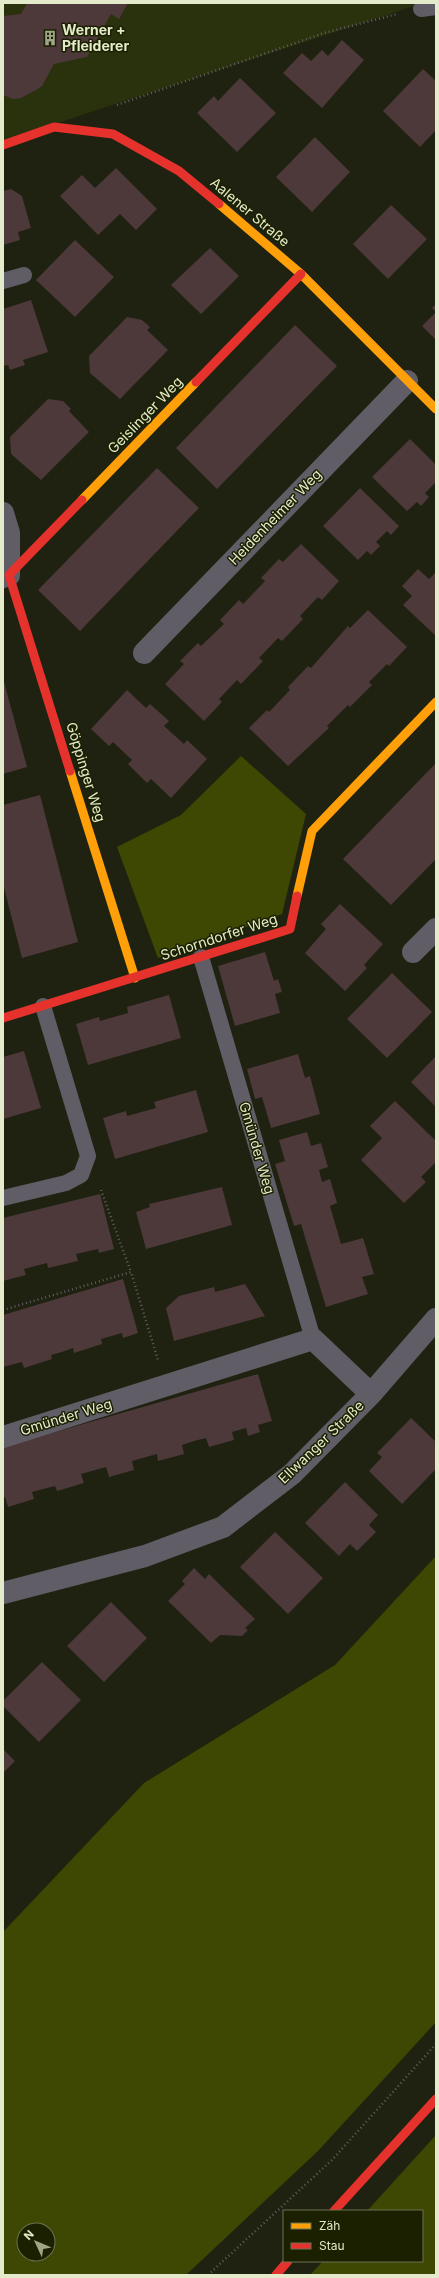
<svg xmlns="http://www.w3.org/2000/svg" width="439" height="2278" viewBox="0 0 439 2278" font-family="Inter,sans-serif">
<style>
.built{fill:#2a310d}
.green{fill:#3e4802;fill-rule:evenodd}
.building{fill:#4d383a}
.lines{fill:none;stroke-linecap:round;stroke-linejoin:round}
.path{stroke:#615e63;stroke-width:2.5;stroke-dasharray:1 3;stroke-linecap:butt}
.lane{stroke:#605d67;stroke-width:16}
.street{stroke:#605d67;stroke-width:22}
.slow{stroke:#ff9f0a;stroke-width:9}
.jam{stroke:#e5322d;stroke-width:9}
.labels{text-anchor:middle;stroke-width:3;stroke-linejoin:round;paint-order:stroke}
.poi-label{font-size:14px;font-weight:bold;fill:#e3ebca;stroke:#1b2000;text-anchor:start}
.street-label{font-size:14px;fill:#e3ebca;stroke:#1b2000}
</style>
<rect width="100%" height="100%" fill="#1f2210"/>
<path class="built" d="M3 3H423L3 141Z"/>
<path class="green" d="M241 756 306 814 282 914 158 958 117 847 181 815Z
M436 1556V2022L318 2151 186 2275H3V1932L144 1783 335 1665ZM24 2230H48V2254H24Z
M436 2135V2275H310L323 2261H422V2211H367Z"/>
<path class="building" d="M27 3H128L119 19 111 14 87 57 54 64 42 86 36 90 21 98 13 99 3 95V16L21 14Z
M342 40 364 60 322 108 283 73 302 53 311 61 322 50 328 56Z
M423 69 436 81V130L420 147 383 111Z
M240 78 276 113 237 152 197 113 214 96 218 101Z
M315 137 350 172 312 212 276 177Z
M116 168 157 209 136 230 120 214 98 235 60 196 82 175 95 188Z
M11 189 22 196 31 228 18 232 20 240 3 245V191Z
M391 205 427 239 388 279 353 244Z
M75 240 114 277 75 317 36 280Z
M210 248 239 276 201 314 171 285Z
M31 300 48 352 23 360 25 365 10 370 8 365 3 366V309Z
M436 304V340L422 326 436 312 432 308Z
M127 317 142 320 150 327 147 330 168 350 120 399 90 373 89 356Z
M295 325 337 366 217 489 176 448Z
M48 399 63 401 71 409 69 411 89 432 41 480 11 454 10 437Z
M410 439 436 465V482L425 493 429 497 421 506 417 502 407 511 372 477Z
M157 468 199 508 80 631 38 590Z
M360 488 399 526 391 535 387 531 376 542 380 546 371 555 367 551 358 560 323 526Z
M301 544 339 581 322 600 318 597 300 616 303 619 282 641 278 638 259 658 263 661 241 684 237 680 219 699 222 702 204 721 165 684 184 664 180 661 198 643 201 646 224 624 220 620 239 600 243 604 265 581 261 578 279 559 283 562Z
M418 569 429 579 436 572V636L403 605 412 596 402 586Z
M368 610 407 647 389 666 387 664 369 682 372 685 350 707 348 705 327 726 329 728 288 766 249 728 267 710 269 712 290 690 288 687 308 666 311 668 348 626 350 628Z
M3 678 27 767 3 774Z
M127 690 146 708 150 704 169 721 164 726 184 744 187 740 207 759 171 798 151 779 147 783 128 764 132 760 113 742 109 746 91 729Z
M436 763V859L391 905 343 859Z
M40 795 78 942 22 958 3 884V805Z
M340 904 383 944 364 965 367 968 345 991 305 953 326 929 321 924Z
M265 952 274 981 278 979 282 992 275 994 280 1013 235 1026 218 966Z
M392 973 432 1012 387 1058 347 1019Z
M169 995 181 1038 88 1065 76 1024 99 1017 100 1021 128 1013 127 1007Z
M24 1051 41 1108 3 1119V1057Z
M298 1054 305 1078 310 1076 320 1114 271 1128 262 1097 255 1099 247 1069Z
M436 1056V1107L411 1082Z
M196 1090 208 1132 115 1159 103 1118 126 1111 127 1116 156 1108 154 1102Z
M395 1101 436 1141V1162L421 1177 426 1182 404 1203 361 1160 382 1138 370 1126Z
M307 1132 311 1146 321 1143 328 1167 319 1170 322 1182 330 1179 337 1203 330 1206 341 1244 363 1238 374 1274 362 1277 368 1294 326 1307 301 1224 294 1226 275 1164 285 1161 279 1140Z
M222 1187 232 1225 146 1249 136 1212 150 1207 149 1204Z
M100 1194 114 1249 99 1253 98 1249 76 1254 78 1261 48 1268 47 1263 24 1269 26 1275 3 1281V1218Z
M123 1279 138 1333 123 1338 122 1333 101 1339 102 1344 74 1353 73 1348 62 1352 51 1355 52 1359 24 1368 22 1362 3 1367V1315Z
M245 1284 265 1316 174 1341 166 1308 179 1296 214 1287 215 1292Z
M258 1374 272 1421 258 1425 260 1432 248 1436 246 1428 232 1432 234 1440 209 1447 206 1438 194 1441 182 1445 184 1454 158 1461 157 1454 132 1461 134 1470 109 1477 106 1467 81 1474 84 1483 57 1491 55 1486 32 1492 34 1499 8 1507 5 1497H3V1447Z
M411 1418 436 1442V1469L402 1504 369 1471 382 1457 377 1453Z
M345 1482 378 1515 369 1525 376 1532 357 1551 350 1544 339 1556 305 1523Z
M275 1532 323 1578 288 1614 240 1567Z
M194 1568 205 1579 209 1574 255 1619 245 1628 248 1630 242 1636 220 1635 211 1643 168 1601 185 1584 182 1581Z
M111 1602 147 1638 104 1682 67 1646Z
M42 1662 81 1700 39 1742 3 1706V1701Z
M3 1749 15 1761 3 1773Z"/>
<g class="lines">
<path class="path" d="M117 105 324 33 397 14
M101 1190 131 1272
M3 1310 131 1272 158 1360
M208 2275 332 2160 436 2044"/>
<path class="lane" d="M421 9 436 7
M3 281 24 275
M201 957 313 1339
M3 1198 66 1183 81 1175 88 1156 43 1006"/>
<path class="street" d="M3 513 9 533V575L3 577
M144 653 407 381
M413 952 436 929
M3 1437 313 1339 371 1394
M3 1593 145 1556 223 1527 292 1474 371 1394 436 1319"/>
<path class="slow" d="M219 204 301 274 436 409
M82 500 196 382
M70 771 135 978
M297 896 312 831 436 702"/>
<path class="jam" d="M3 145 54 127 113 134 179 171 219 204
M196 382 301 274
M70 771 9 575 82 500
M3 1018 290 929 297 896
M334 2211 436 2099
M276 2275 288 2261"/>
</g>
<defs>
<g id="building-bare" transform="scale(1.2)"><path d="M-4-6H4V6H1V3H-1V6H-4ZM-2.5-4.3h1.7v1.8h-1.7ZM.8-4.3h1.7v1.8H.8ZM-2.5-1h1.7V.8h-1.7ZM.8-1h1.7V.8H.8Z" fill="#9ea589" stroke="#1b2000" stroke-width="2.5" paint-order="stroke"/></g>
</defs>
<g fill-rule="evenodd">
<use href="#building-bare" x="50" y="38"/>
</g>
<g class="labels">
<g class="poi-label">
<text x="62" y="35">Werner +<tspan x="62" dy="16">Pfleiderer</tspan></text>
</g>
<g class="street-label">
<text transform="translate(250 212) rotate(40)" y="5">Aalener Straße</text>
<text transform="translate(145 415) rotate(-46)" y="5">Geislinger Weg</text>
<text transform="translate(275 517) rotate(-46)" y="5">Heidenheimer Weg</text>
<text transform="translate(86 772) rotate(73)" y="5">Göppinger Weg</text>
<text transform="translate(219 937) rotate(-18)" y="5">Schorndorfer Weg</text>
<text transform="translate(257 1148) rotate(74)" y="5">Gmünder Weg</text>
<text transform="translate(66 1417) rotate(-17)" y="5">Gmünder Weg</text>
<text transform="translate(321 1442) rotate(-44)" y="5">Ellwanger Straße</text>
</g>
</g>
<rect width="439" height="2278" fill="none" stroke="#e3ebca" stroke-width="8"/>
<rect x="283" y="2210" width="140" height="52" fill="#1b2000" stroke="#6b7151"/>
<rect x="291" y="2223" width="20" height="6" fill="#ff9f0a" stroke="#6b7151"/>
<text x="319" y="2230" font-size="12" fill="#e3ebca">Zäh</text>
<rect x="291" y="2243" width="20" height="6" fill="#e5322d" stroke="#6b7151"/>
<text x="319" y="2250" font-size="12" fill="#e3ebca">Stau</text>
<g transform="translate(36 2242) rotate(314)"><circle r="19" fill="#1b2000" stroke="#6b7151"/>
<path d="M0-3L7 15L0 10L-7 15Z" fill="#9ea589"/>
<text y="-6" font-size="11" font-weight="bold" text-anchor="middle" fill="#e3ebca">N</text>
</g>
</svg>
